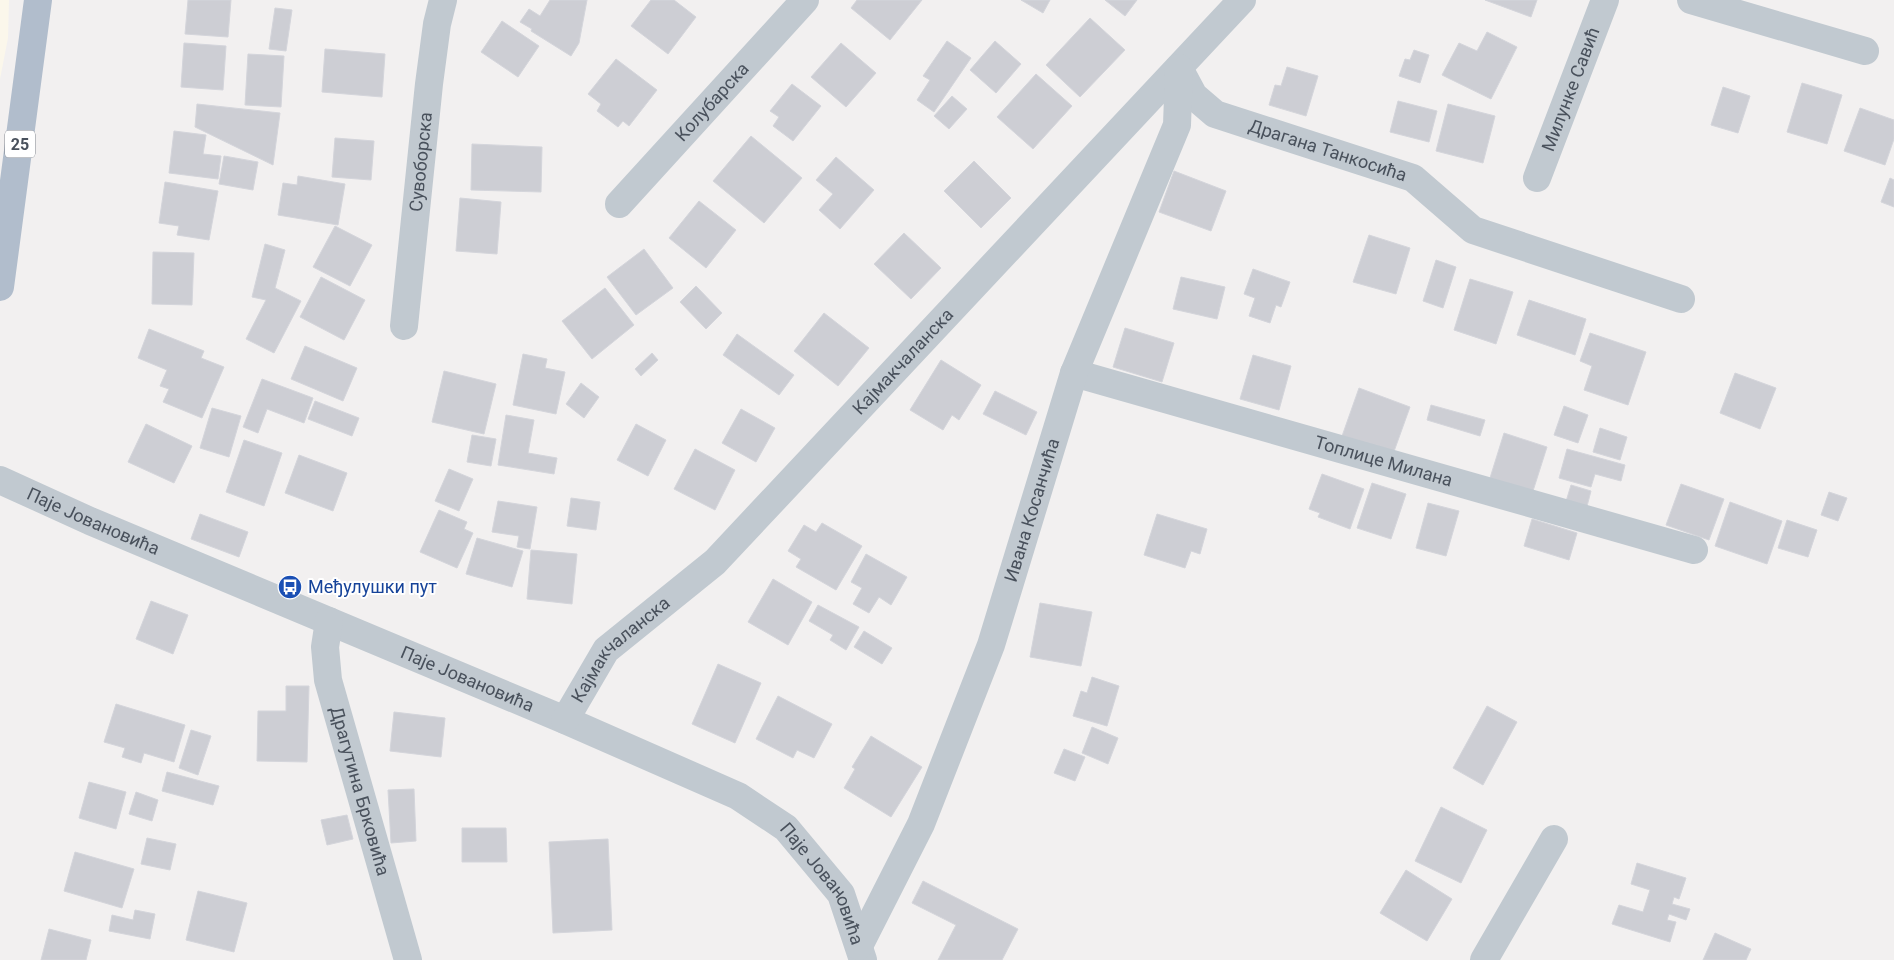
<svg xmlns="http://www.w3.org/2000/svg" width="1894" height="960" viewBox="0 0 1894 960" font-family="Roboto,sans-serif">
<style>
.commercial{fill:#fbf7eb}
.building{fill:#cdced4;stroke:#d4d5db}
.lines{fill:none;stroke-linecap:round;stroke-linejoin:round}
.minor{stroke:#c1c9d0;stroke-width:28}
.primary{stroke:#b1bdcc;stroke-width:28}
.labels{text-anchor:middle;stroke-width:4;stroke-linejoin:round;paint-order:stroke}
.shield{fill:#fff;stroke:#80858d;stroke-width:1}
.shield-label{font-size:16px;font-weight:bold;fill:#49515c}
.street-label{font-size:18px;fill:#49515c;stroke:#fff}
.transit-label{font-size:18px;fill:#164399;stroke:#fff;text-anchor:start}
</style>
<rect width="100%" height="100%" fill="#f2f0f0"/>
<path class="commercial" d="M0 0H9L8 38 0 79Z"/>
<path class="building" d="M188 0H231L228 37 185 34Z
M550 0H587L579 43 571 56 531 31 532 29 520 22 529 9 540 16Z
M651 0H674L696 17 668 54 631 26Z
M857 0H922L890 40 851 8Z
M1021 0H1050L1043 13Z
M1105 0H1137L1125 16Z
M1485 0H1537L1531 17Z
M275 8 292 10 286 51 269 49Z
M1090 18 1125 50 1080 97 1046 65Z
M502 21 539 46 518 77 481 52Z
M1487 32 1517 47 1491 99 1442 75 1459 43 1477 51Z
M947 41 971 58 934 112 917 100 930 80 923 76Z
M995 41 1021 64 996 93 970 70Z
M184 43 226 46 223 90 181 87Z
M841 43 876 73 846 107 811 77Z
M325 49 385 54 382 97 322 92Z
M1414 50 1429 55 1420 83 1399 76 1405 59 1410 60Z
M248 54 284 56 281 107 245 105Z
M616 59 657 90 629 126 623 121 618 127 597 111 601 104 588 94Z
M1287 67 1318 76 1306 116 1269 105 1275 85 1281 86Z
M1036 74 1072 106 1033 149 997 117Z
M1802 83 1842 95 1827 144 1787 132Z
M792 84 821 106 793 141 773 126 779 117 770 111Z
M1723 87 1750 96 1738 133 1711 125Z
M952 96 967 109 949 129 934 116Z
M1398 101 1437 111 1429 142 1390 132Z
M197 104 280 113 273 165 195 127Z
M1448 104 1495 116 1483 163 1436 151Z
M1860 108 1894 120V139L1885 165 1844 151Z
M174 131 206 135 203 154 221 156 218 179 169 173Z
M751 136 802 178 764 223 713 181Z
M335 138 374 141 371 180 332 177Z
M472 144 542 147 541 192 471 190Z
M224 156 258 162 253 190 219 184Z
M836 157 874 190 840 229 819 210 833 194 816 180Z
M974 161 1011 198 981 228 944 191Z
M1174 171 1226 191 1211 231 1159 212Z
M298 176 345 184 338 225 278 215 283 183 297 185Z
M1890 178 1894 180V207L1881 202Z
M165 182 218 191 209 240 177 235 179 226 159 223Z
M460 198 501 202 497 254 456 251Z
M699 201 736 230 706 268 669 238Z
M335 226 372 245 350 286 313 267Z
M904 233 941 268 911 299 874 264Z
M1369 235 1410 248 1396 294 1353 282Z
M265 244 285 250 275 288 301 301 274 353 246 339 266 300 252 297Z
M644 249 673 288 636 315 607 277Z
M153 252 194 253 192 305 152 304Z
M1436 260 1456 267 1443 308 1423 301Z
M1253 269 1290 282 1281 307 1276 305 1270 323 1249 316 1255 298 1244 294Z
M321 277 365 300 344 340 300 317Z
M1181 277 1225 287 1217 319 1173 309Z
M1470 279 1513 292 1496 344 1454 330Z
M696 286 722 313 706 329 680 302Z
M605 288 634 325 592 359 562 321Z
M1529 300 1586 319 1575 355 1517 335Z
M824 313 869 348 838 386 794 351Z
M1125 328 1174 343 1162 382 1113 367Z
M149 329 204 351 201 358 224 367 202 418 163 402 169 389 160 386 167 370 138 358Z
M1590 333 1646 352 1628 405 1584 390 1592 366 1580 361Z
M737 334 794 375 779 395 723 355Z
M305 346 357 368 343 401 291 379Z
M652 353 658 360 641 376 635 369Z
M523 354 547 359 545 368 565 372 556 414 513 405Z
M1253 355 1291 366 1279 410 1240 399Z
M941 360 981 385 959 420 952 415 943 430 910 410Z
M444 371 496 384 484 434 432 422Z
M1735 373 1776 388 1760 429 1720 413Z
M262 379 313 398 304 423 267 409 258 433 243 427Z
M581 383 599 397 584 418 566 404Z
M1359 388 1410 407 1392 457 1341 439Z
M995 391 1037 412 1026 435 983 414Z
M315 401 359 418 352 436 308 419Z
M1431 405 1485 420 1480 436 1427 420Z
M1564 406 1588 415 1578 443 1554 435Z
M212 408 241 416 229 457 200 448Z
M741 409 775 428 756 462 722 443Z
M506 415 534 420 528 453 557 458 554 474 498 465Z
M146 424 192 446 174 483 128 462Z
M636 424 666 440 648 476 617 460Z
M1600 428 1627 437 1620 460 1593 452Z
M1504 433 1547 447 1533 491 1490 478Z
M472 435 496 439 491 466 467 462Z
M244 440 282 453 264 506 226 492Z
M695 449 735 470 715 510 674 489Z
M1567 449 1625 465 1621 481 1595 474 1591 487 1559 478Z
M299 455 347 473 333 511 285 493Z
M449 469 473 479 459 511 435 501Z
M1322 474 1364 489 1350 529 1318 517 1320 513 1309 509Z
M1372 483 1406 494 1391 539 1357 528Z
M1681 484 1724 499 1709 540 1666 525Z
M1571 485 1591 491 1585 514 1564 508Z
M1829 492 1847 498 1838 521 1821 515Z
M571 498 600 502 596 530 567 526Z
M498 501 537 507 530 549 517 547 519 536 492 532Z
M1730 502 1782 521 1767 564 1715 546Z
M1428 503 1459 511 1446 556 1416 548Z
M439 510 467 522 464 529 473 533 457 568 420 552Z
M200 514 248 532 239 557 191 539Z
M1157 514 1207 529 1200 554 1191 551 1185 568 1144 555Z
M1532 519 1577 533 1569 560 1524 546Z
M1787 520 1817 530 1808 557 1778 548Z
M822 523 862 546 836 590 796 567 801 559 788 551 804 525 816 532Z
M477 538 523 551 512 587 466 574Z
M531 550 577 554 572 604 527 599Z
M866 554 907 577 891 605 879 597 869 613 853 604 862 588 851 582Z
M773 579 812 602 788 645 748 622Z
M151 601 188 615 173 654 136 639Z
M1040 603 1092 612 1081 666 1030 657Z
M818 605 859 627 846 650 830 640 833 635 809 621Z
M864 631 892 648 882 664 854 647Z
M718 664 761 683 735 743 692 724Z
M1092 677 1119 686 1107 726 1073 716 1081 691 1087 693Z
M286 686H309L307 762 257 761 258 711H286Z
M778 696 832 724 814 758 797 750 793 758 756 739Z
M116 704 185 725 174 762 144 753 141 763 122 757 125 748 104 742Z
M1487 706 1517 722 1483 785 1453 768Z
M394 712 445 718 441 757 390 751Z
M1092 727 1118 738 1108 764 1082 753Z
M191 730 211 736 198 775 179 768Z
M871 736 922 767 891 817 844 788 855 769 852 767Z
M1064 749 1085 757 1075 781 1054 773Z
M167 772 219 786 213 805 162 791Z
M89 782 126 792 116 829 79 818Z
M414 789 416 841 391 843 388 790Z
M136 792 158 800 152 821 129 814Z
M1441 807 1487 830 1461 883 1415 861Z
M347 815 353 839 327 845 321 820Z
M462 828H506L507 862H462Z
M147 838 176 844 170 870 141 864Z
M608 839 612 930 553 933 549 842Z
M75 852 134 869 122 908 64 891Z
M1637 863 1686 878 1679 899 1674 897 1672 904 1690 909 1686 920 1669 914 1667 920 1676 922 1670 942 1612 924 1619 905 1643 912 1650 890 1631 884Z
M1406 870 1452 899 1427 941 1380 913Z
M923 881 1018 929 1002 960H938L956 925 912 903Z
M198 891 247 903 234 952 186 940Z
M135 910 155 914 150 939 109 931 112 915 133 920Z
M49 929 91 940 86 960H41Z
M1715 933 1751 949 1746 960H1703Z"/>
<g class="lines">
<g class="minor">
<path d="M1691 0 1865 51"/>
<path id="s1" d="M1179 68 1194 96 1215 114 1413 178 1473 230 1681 299"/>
<path id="s2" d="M1537 178 1605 0"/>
<path id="s3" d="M619 204 805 0"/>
<path id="s4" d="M404 326 429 84 437 24 443 0"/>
<path id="s5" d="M1074 373 1694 550"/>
<path id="s6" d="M0 480 90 521 565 720 738 796 786 828 841 894 863 960"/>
<path id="s7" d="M329 621 325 647 328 680 408 960"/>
<path id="s8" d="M565 720 606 650 715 562 1242 0"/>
<path id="s9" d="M859 946 921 824 991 645 1074 373 1177 125 1179 68"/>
<path d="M1484 960 1554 839"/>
</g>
<path class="primary" d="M0 287 38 0"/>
</g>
<defs>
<g id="bus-disc" transform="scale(1.25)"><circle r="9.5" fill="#1a4fb4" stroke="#fff"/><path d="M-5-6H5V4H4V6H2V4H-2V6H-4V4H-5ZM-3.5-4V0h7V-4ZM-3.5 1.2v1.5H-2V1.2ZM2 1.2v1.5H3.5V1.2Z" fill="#fff"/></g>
</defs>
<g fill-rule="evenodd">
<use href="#bus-disc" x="290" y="587"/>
</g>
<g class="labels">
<rect class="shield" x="5" y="130.5" width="30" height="27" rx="4"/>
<g class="shield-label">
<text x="20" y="150">25</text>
</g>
<g class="street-label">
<text dy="6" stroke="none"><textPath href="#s2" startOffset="95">Милунке Савић</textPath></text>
<text dy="6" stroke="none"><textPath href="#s3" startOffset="138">Колубарска</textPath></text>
<text dy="6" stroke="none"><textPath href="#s1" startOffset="178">Драгана Танкосића</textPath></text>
<text dy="6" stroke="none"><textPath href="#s4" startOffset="165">Сувоборска</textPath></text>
<text dy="6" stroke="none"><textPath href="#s8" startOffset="496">Кајмакчаланска</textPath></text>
<text dy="6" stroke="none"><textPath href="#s5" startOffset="322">Топлице Милана</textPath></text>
<text dy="6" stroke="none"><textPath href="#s9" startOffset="470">Ивана Косанчића</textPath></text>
<text dy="6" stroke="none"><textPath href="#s6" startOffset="102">Паје Јовановића</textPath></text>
<text dy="6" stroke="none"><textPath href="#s8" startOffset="91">Кајмакчаланска</textPath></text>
<text dy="6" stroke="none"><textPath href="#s6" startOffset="508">Паје Јовановића</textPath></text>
<text dy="6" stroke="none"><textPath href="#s7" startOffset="175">Драгутина Брковића</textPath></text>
<text dy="6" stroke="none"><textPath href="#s6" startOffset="928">Паје Јовановића</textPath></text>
</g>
<g class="transit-label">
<text x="308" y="593">Међулушки пут</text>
</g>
</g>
</svg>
